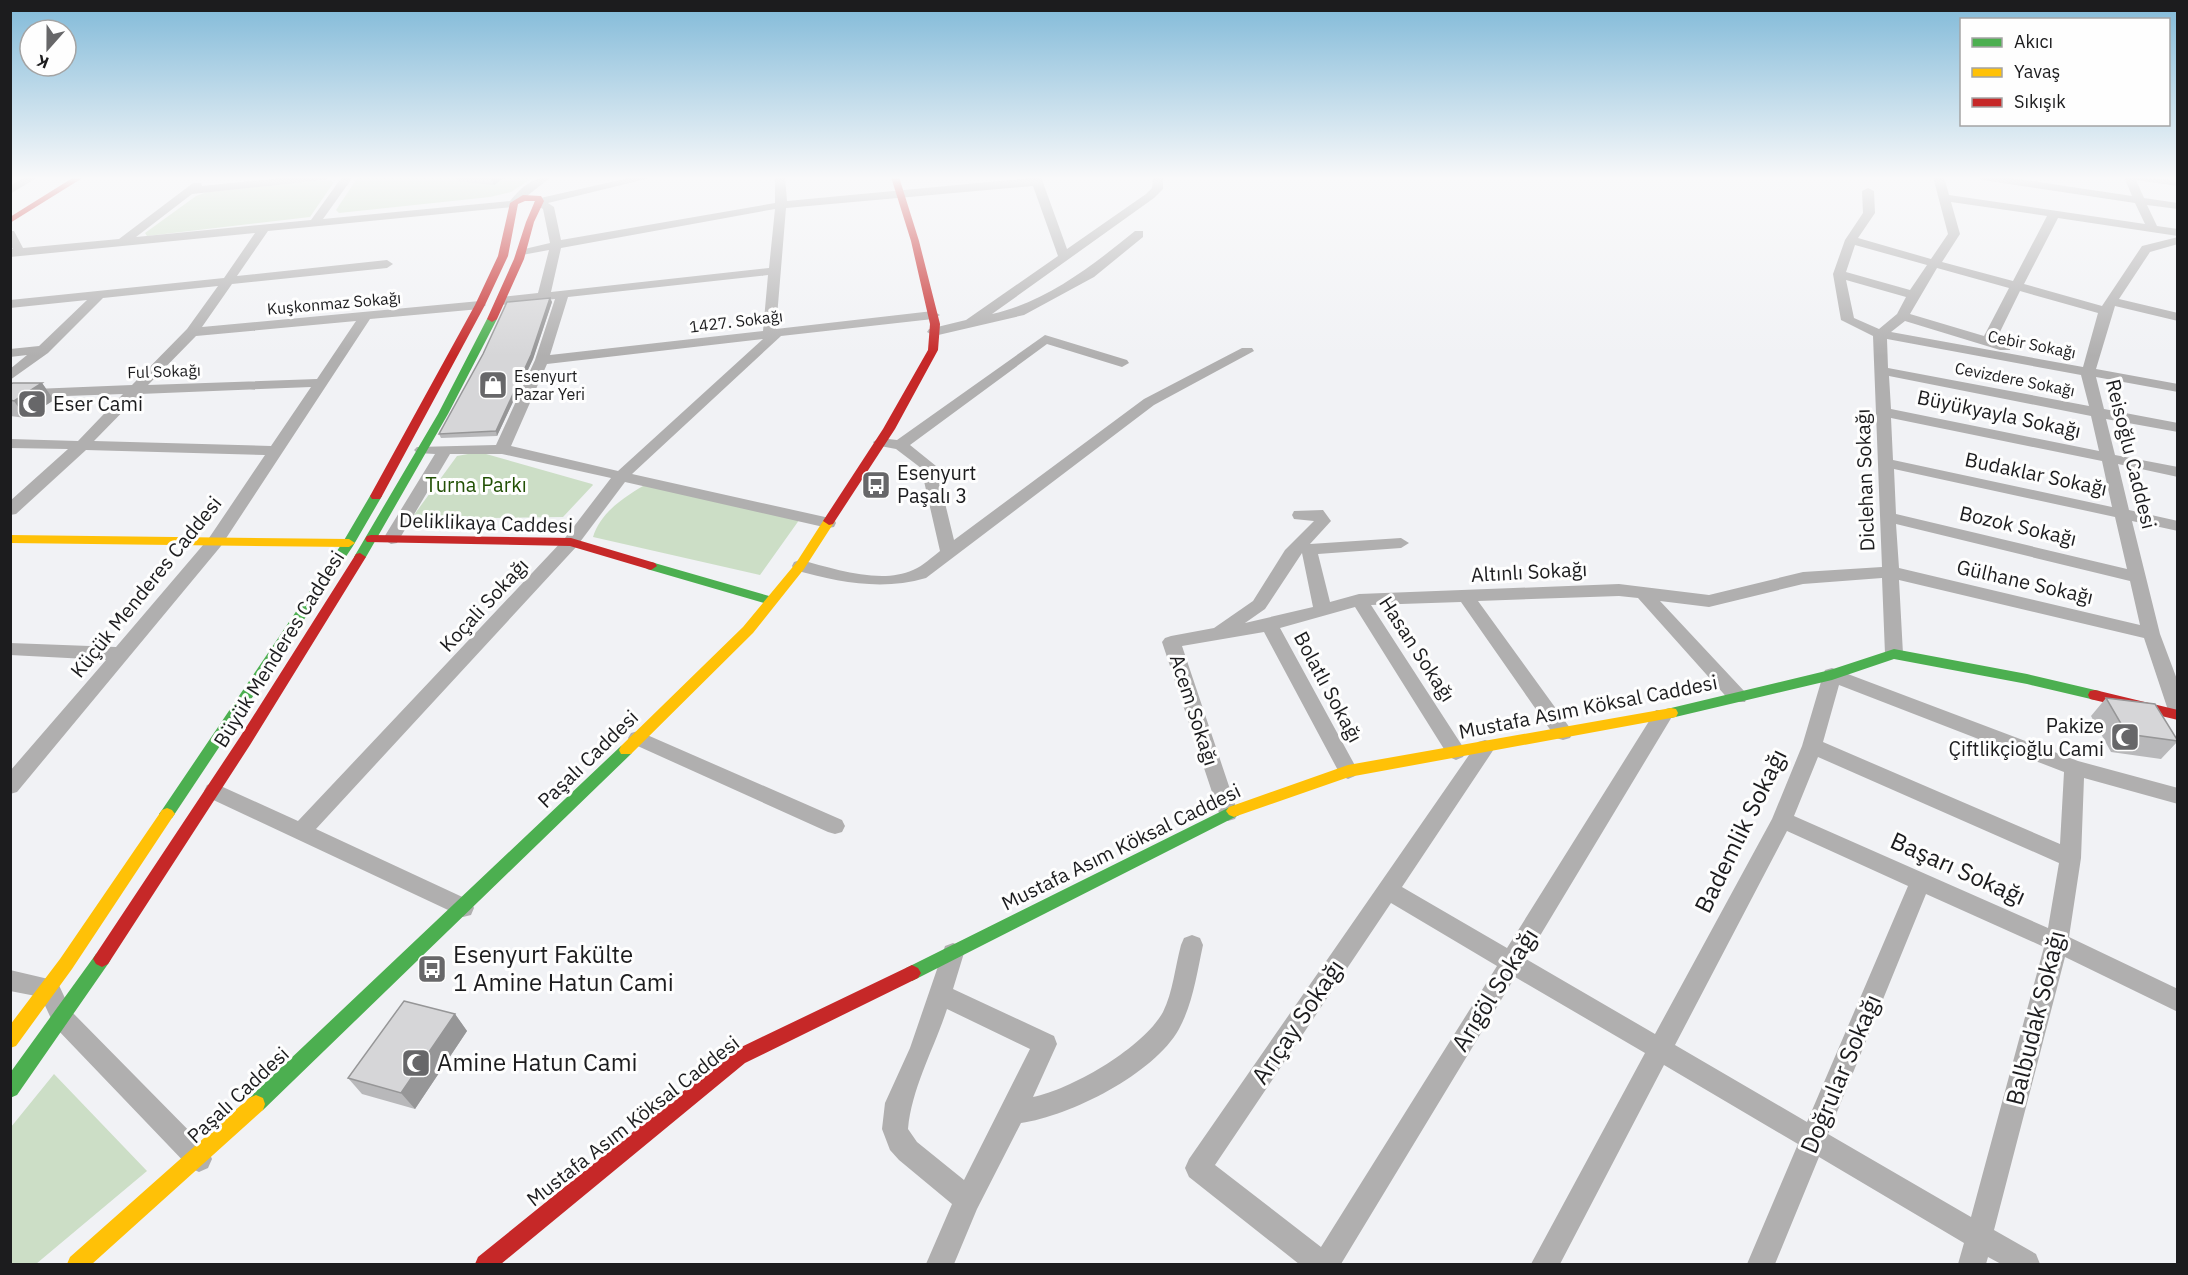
<svg xmlns="http://www.w3.org/2000/svg" width="2188" height="1275" viewBox="0 0 2188 1275" font-family="'IBM Plex Sans',sans-serif">
<style>
.green{fill:#ccdec6}
.lines{fill:none;stroke-linecap:round;stroke-linejoin:round}
.street{fill:#b0afaf;fill-rule:evenodd}
.fast{fill:#4caf50;fill-rule:evenodd}
.slow{fill:#ffc107;fill-rule:evenodd}
.jam{fill:#c62828;fill-rule:evenodd}
.wall{fill:#b8b8ba}
.shaded-wall{fill:#969697}
.building{fill:#d6d6d8;stroke:#969697;stroke-width:1.5}
.labels{text-anchor:middle;stroke-width:6;stroke-linejoin:round;paint-order:stroke}
.far-street-label{font-size:16px;fill:#1c1c1e;stroke:#fefefe}
.far-poi-label{font-size:16px;fill:#1c1c1e;stroke:#fefefe;text-anchor:start}
.poi-label{font-size:20px;fill:#1c1c1e;stroke:#fefefe;text-anchor:start}
.street-label{font-size:20px;fill:#1c1c1e;stroke:#fefefe}
.park-label{font-size:20px;fill:#225005;stroke:#fefefe}
.near-street-label{font-size:24px;fill:#1c1c1e;stroke:#fefefe}
.near-poi-label{font-size:24px;fill:#1c1c1e;stroke:#fefefe;text-anchor:start}
</style>
<rect width="100%" height="100%" fill="#f1f2f5"/>
<path class="green" d="M358 177H534L511 192 490 197 339 213 336 210Z
M328 180 334 182 310 217 147 236 145 233 196 196 207 192Z
M479 452 592 484 593 485 563 517 411 519 457 456Z
M650 482 802 516 760 575 593 537C601 511 627 495 650 482Z
M54 1074 147 1171 36 1264H11V1127Z"/>
<g class="lines">
<path class="street" d="M25 177H38L10 194V186Z
M291 177H330L325 180 192 194 136 237 311 220 342 177H353L323 219 510 201C522 186 533 177 551 177L513 207 268 231 237 276 387 260 393 264 387 268 232 284 202 327 480 301 486 305 480 309 370 319 221 546 17 792 10 794V771L106 660 10 655V643L116 647 209 538 265 455 86 450 16 514 10 515V501L68 449 10 448V439L78 441 123 394 10 398V390L132 385 187 329 218 286 103 298 48 353 10 380V369L27 355 10 357V349L39 346 87 300 10 308V300L224 278 255 233 10 257V249H13L10 245V231H14L23 248 119 239 193 183H201L202 186ZM356 321 317 379 148 385 196 336ZM311 387 271 446 94 441 140 394Z
M633 177H654L548 203 554 207 561 240 775 203V177H785L787 201 1041 177 1067 249 1146 194 1152 188 1153 177H1163V189L1154 198 992 314C1046 302 1092 266 1135 231H1143V237L1094 277 1024 315 934 336 927 332 929 329 966 320 1058 256 1033 186 786 208 776 329 933 311 940 315 933 319 781 336 632 474 834 519 836 523 834 527 828 528 625 482 577 546 316 829 471 901 474 908 471 915 463 917 207 797 204 791 207 785 214 783 298 821 565 538 611 478 502 454H450L397 543 391 544 383 539 435 454 417 453 414 450 417 447 496 445 535 360 555 299 501 305 495 301 501 297 538 293 549 250 522 255 516 251 550 243 543 209 534 203 536 199ZM775 209 769 268 551 292 561 248ZM768 275 763 331 550 355 568 297ZM763 339 618 471 511 446 547 364Z
M1933 177H1944L1949 195 2145 224 2135 203 1982 180 1977 177H2006L2132 196 2124 177 2178 180V186L2136 180 2144 198 2178 203V209L2147 205 2157 226 2178 229V236L2058 218 2024 284 2102 306 2142 246 2178 237V244L2150 252 2119 299 2178 313V321L2115 306 2096 369 2178 384V392L2096 377 2104 409 2178 423V432L2106 419 2115 455 2178 467V477L2118 464 2129 510 2178 521V531L2132 521 2160 634 2178 682V717L2171 715 2168 710 2144 638 1899 580 1903 654 1900 659H1888L1885 654 1882 578 1803 584 1709 607 1660 601 1745 692 1747 697 1745 702H1731L1638 598 1619 596 1478 601 1570 728 1573 733 1570 738 1563 740 1556 738 1461 602 1371 605 1463 747 1466 752 1463 757 1456 760 1449 757 1355 607 1280 628 1358 771 1355 776 1348 779 1341 776 1264 632 1182 646 1238 813 1235 819 1228 821 1221 819 1162 642 1165 638 1171 636 1214 628 1253 601 1285 550 1314 521 1294 519 1292 515 1294 511 1323 510 1331 521 1310 544 1401 538 1409 543 1401 548 1318 554 1330 602 1359 594 1619 584 1709 595 1803 572 1882 567 1873 336 1841 320 1833 274 1845 240 1863 213 1862 191 1868 188 1874 191 1875 213 1858 238 1931 259 1948 234ZM1951 202 2047 216 2013 281 1942 262 1960 234ZM1855 245 1927 265 1910 290 1846 272ZM1937 268 2009 288 1984 336 1910 314ZM1846 280 1906 297 1897 314 1879 329 1854 318ZM2020 291 2098 313 2083 367 1891 332 1905 321 2000 350H2010V344L1996 340ZM1887 339 2081 375 2089 406 1888 368ZM1889 376 2091 416 2099 451 1891 409ZM1891 418 2102 461 2112 507 1893 460ZM1894 469 2115 517 2127 569 1896 514ZM1896 524 2130 581 2140 625 1899 568ZM1302 553 1313 607 1245 623 1265 609Z
M1045 335 1127 360 1129 363 1122 367 1047 344 910 445 936 466 954 540 1144 399 1242 348H1252L1254 351 1154 405 926 578C881 591 839 582 794 570L792 566 794 562 800 560C833 568 880 585 913 570 923 566 932 557 940 551L921 468 896 449 875 445 873 442 880 438 897 440Z
M1832 668 2078 761 2178 788V804L2084 778 2081 858 2069 937 2178 989V1012L2065 957 1994 1230 2036 1254 2040 1264H2001L1988 1257 1986 1264H1958L1964 1243 1819 1157 1775 1264H1747L1798 1144 1664 1065 1560 1264H1531L1645 1053 1515 977 1341 1264H1299L1189 1177 1185 1168 1189 1159 1478 742 1485 740 1492 742 1495 747 1492 752 1402 887 1507 948 1656 710H1670L1673 715 1670 720 1526 959 1655 1034 1772 819 1802 746 1823 675 1825 670ZM1839 685 2064 772 2060 844 1823 742ZM1818 757 2059 863 2048 928 1794 816ZM1787 831 1908 886 1807 1122 1675 1045ZM1926 894 2044 947 1971 1217 1828 1134ZM1391 903 1497 966 1321 1247 1215 1165Z
M638 731 842 820 845 826 842 832 835 834 828 832 631 743 628 738 631 733Z
M1192 935 1200 938 1203 945C1197 973 1193 1003 1179 1029 1154 1074 1070 1116 1021 1123L977 1209 954 1264H926L952 1204 899 1160 890 1150 882 1129 885 1103 910 1048 945 946 953 943 961 946 964 953 953 989 1054 1036 1057 1044 1033 1097C1072 1089 1143 1048 1163 1012 1173 992 1175 967 1181 945L1184 938ZM947 1009 1030 1049 964 1180 917 1142 908 1129C912 1087 934 1049 947 1009Z
M10 970 57 981 71 1011 208 1150 212 1159 208 1168 199 1172 190 1168 55 1027 41 997 10 991Z"/>
<path class="fast" d="M492 316 497 319 448 414 366 557 360 561 356 560 354 557 438 414 487 319Z
M376 492 382 496 353 546 172 818 167 820 162 818 159 814 162 810 343 542 370 496Z
M651 562 776 598 778 601 771 605 647 569 645 566 647 563Z
M1894 649 2027 674 2095 690 2100 691 2102 695 2100 699 2095 700 2027 684 1894 659 1832 680 1671 718 1666 717 1664 713 1666 709 1671 708 1830 670Z
M626 744 631 746 633 750 631 754 263 1110 256 1113 249 1110 247 1104 249 1098 621 746Z
M1234 805 1239 807 1242 811 1239 815 918 978 912 981 906 978 903 973 906 968Z
M102 951 108 954 111 959 108 964 17 1095 10 1098V1073L96 954Z"/>
<path class="slow" d="M829 517 835 521 804 569 753 633 631 754H621L619 750 621 746 743 627 796 563 825 518Z
M10 535 349 539 355 543 349 547 10 543Z
M1671 708 1676 709 1678 713 1676 717 1349 777 1234 817 1229 815 1226 811 1229 807 1348 765Z
M167 808 172 810 175 814 172 818 72 969 16 1046 10 1048V1025L60 959 162 810Z
M256 1095 263 1098 265 1104 263 1110 92 1264H67L70 1257 249 1098Z"/>
<path class="jam" d="M74 177H84L10 223V217Z
M891 177H899L919 241 940 324 938 350 895 429 833 524 829 525 823 521 883 429 928 350 930 324 911 241Z
M523 195 541 196 544 201 534 222 524 259 497 319 492 322 487 319 514 259 526 222 535 201H525L518 204 508 256 485 305 382 496 380 499H372L370 496 475 305 498 256 510 203Z
M371 535 571 538 655 563 657 566 651 570 570 546 367 542 365 539 367 536Z
M360 553 366 557 250 745 108 964 102 967 96 964 93 959 96 954 240 737 356 554Z
M2095 690 2178 710V720L2090 699 2088 695 2090 691Z
M912 965 918 968 921 973 918 978 745 1063 501 1264H475L478 1257 733 1051Z"/>
</g>
<path class="wall" d="M456 177H505L494 185 457 181Z
M550 298 552 302 533 359 497 436 441 438 439 434Z
M42 383 54 400 26 418 10 416V384Z
M2106 698 2178 741 2161 759 2111 752 2091 716Z
M455 1014 467 1031 415 1109 362 1094 348 1078Z"/>
<path class="shaded-wall" d="M491 177H505L494 185Z
M550 298 552 302 533 359 497 436 496 431Z
M42 383 54 400 26 418 14 401Z
M455 1014 467 1031 415 1109 401 1093Z"/>
<path class="building" d="M550 298 531 355 496 431 439 434 483 354 507 302Z
M13 383H42L14 401 10 400V384Z
M2106 698 2155 704 2178 741 2127 734Z
M404 1001 455 1014 401 1093 348 1078Z"/>
<linearGradient id="sky" x2="0" y2="1"><stop stop-color="#80b9d8"/><stop offset="0.5" stop-color="#f9f9fa"/><stop offset="1" stop-color="#f9f9fa" stop-opacity="0"/></linearGradient>
<rect width="2188" height="356" fill="url(#sky)"/>
<defs>
<g id="shop-square" transform="scale(1.5)"><rect x="-9" y="-9" width="18" height="18" rx="4" fill="#676769" stroke="#fefefe"/><path d="M-5-2.5h2.3a2.7 3.5 0 0 1 5.4 0H5L5.5 6h-11ZM-1.5-2.5h3a1.5 2.3 0 0 0-3 0Z" fill="#fff"/></g>
<g id="mosque-square" transform="scale(1.5)"><rect x="-9" y="-9" width="18" height="18" rx="4" fill="#676769" stroke="#fefefe"/><path d="M3.5-4.9A6 6 0 1 0 3.5 4.9A5 5 0 1 1 3.5-4.9Z" fill="#fff"/></g>
<g id="bus-square" transform="scale(1.5)"><rect x="-9" y="-9" width="18" height="18" rx="4" fill="#676769" stroke="#fefefe"/><path d="M-5-6H5V4H4V6H2V4H-2V6H-4V4H-5ZM-3.5-4V0h7V-4ZM-3.5 1.2v1.5H-2V1.2ZM2 1.2v1.5H3.5V1.2Z" fill="#fff"/></g>
</defs>
<g fill-rule="evenodd">
<use href="#shop-square" x="493" y="385"/>
<use href="#mosque-square" x="32" y="404"/>
<use href="#bus-square" x="876" y="485"/>
<use href="#mosque-square" x="2125" y="737"/>
<use href="#bus-square" x="432" y="969"/>
<use href="#mosque-square" x="416" y="1063"/>
</g>
<g class="labels">
<g class="far-street-label">
<text transform="translate(334 303) rotate(-5)" y="6">Kuşkonmaz Sokağı</text>
<text transform="translate(736 321) rotate(-7)" y="6">1427. Sokağı</text>
<text transform="translate(2032 344) rotate(11)" y="6">Cebir Sokağı</text>
<text transform="translate(164 371) rotate(-2)" y="6">Ful Sokağı</text>
<text transform="translate(2015 379) rotate(11)" y="6">Cevizdere Sokağı</text>
</g>
<g class="far-poi-label">
<text x="514" y="382">Esenyurt<tspan x="514" dy="18">Pazar Yeri</tspan></text>
</g>
<g class="poi-label">
<text x="53" y="411">Eser Cami</text>
<text x="897" y="480">Esenyurt<tspan x="897" dy="23">Paşalı 3</tspan></text>
<text x="2104" y="733" text-anchor="end">Pakize<tspan x="2104" dy="23">Çiftlikçioğlu Cami</tspan></text>
</g>
<g class="street-label">
<text transform="translate(1999 414) rotate(12)" y="7">Büyükyayla Sokağı</text>
<text transform="translate(2131 454) rotate(76)" y="7">Reisoğlu Caddesi</text>
<text transform="translate(2036 474) rotate(12)" y="7">Budaklar Sokağı</text>
<text transform="translate(1865 480) rotate(-92)" y="7">Diclehan Sokağı</text>
<text transform="translate(486 523) rotate(2)" y="7">Deliklikaya Caddesi</text>
<text transform="translate(2018 526) rotate(13)" y="7">Bozok Sokağı</text>
<text transform="translate(1529 572) rotate(-3)" y="7">Altınlı Sokağı</text>
<text transform="translate(2025 582) rotate(13)" y="7">Gülhane Sokağı</text>
<text transform="translate(146 587) rotate(-51)" y="7">Küçük Menderes Caddesi</text>
<text transform="translate(484 605) rotate(-47)" y="7">Koçali Sokağı</text>
<text transform="translate(279 649) rotate(-58)" y="7">Büyük Menderes Caddesi</text>
<text transform="translate(1417 649) rotate(57)" y="7">Hasan Sokağı</text>
<text transform="translate(1328 687) rotate(62)" y="7">Bolatlı Sokağı</text>
<text transform="translate(1588 707) rotate(-11)" y="7">Mustafa Asım Köksal Caddesi</text>
<text transform="translate(1194 710) rotate(72)" y="7">Acem Sokağı</text>
<text transform="translate(588 759) rotate(-44)" y="7">Paşalı Caddesi</text>
<text transform="translate(1121 847) rotate(-26)" y="7">Mustafa Asım Köksal Caddesi</text>
<text transform="translate(238 1095) rotate(-43)" y="7">Paşalı Caddesi</text>
<text transform="translate(633 1121) rotate(-38)" y="7">Mustafa Asım Köksal Caddesi</text>
</g>
<g class="park-label">
<text x="476" y="492">Turna Parkı</text>
</g>
<g class="near-street-label">
<text transform="translate(1741 831) rotate(-64)" y="8">Bademlik Sokağı</text>
<text transform="translate(1958 869) rotate(24)" y="8">Başarı Sokağı</text>
<text transform="translate(1495 990) rotate(-58)" y="8">Arıgöl Sokağı</text>
<text transform="translate(2036 1018) rotate(-76)" y="8">Balbudak Sokağı</text>
<text transform="translate(1298 1022) rotate(-56)" y="8">Arıçay Sokağı</text>
<text transform="translate(1841 1074) rotate(-67)" y="8">Doğrular Sokağı</text>
</g>
<g class="near-poi-label">
<text x="453" y="963">Esenyurt Fakülte<tspan x="453" dy="28">1 Amine Hatun Cami</tspan></text>
<text x="437" y="1071">Amine Hatun Cami</text>
</g>
</g>
<rect width="2188" height="1275" fill="none" stroke="#1c1c1e" stroke-width="24"/>
<rect x="1960" y="18" width="210" height="108" fill="#fefefe" stroke="#a4a4a4" stroke-width="1.5"/>
<rect x="1972" y="38" width="30" height="9" fill="#4caf50" stroke="#a4a4a4" stroke-width="1.5"/>
<text x="2014" y="48" font-size="18" fill="#1c1c1e">Akıcı</text>
<rect x="1972" y="68" width="30" height="9" fill="#ffc107" stroke="#a4a4a4" stroke-width="1.5"/>
<text x="2014" y="78" font-size="18" fill="#1c1c1e">Yavaş</text>
<rect x="1972" y="98" width="30" height="9" fill="#c62828" stroke="#a4a4a4" stroke-width="1.5"/>
<text x="2014" y="108" font-size="18" fill="#1c1c1e">Sıkışık</text>
<g transform="translate(48 48) rotate(201)"><circle r="28" fill="#fefefe" stroke="#a4a4a4" stroke-width="1.5"/>
<path d="M0-4.5L10 22L0 15L-10 22Z" fill="#676769"/>
<text y="-9" font-size="16" font-weight="bold" text-anchor="middle" fill="#1c1c1e">K</text>
</g>
</svg>
